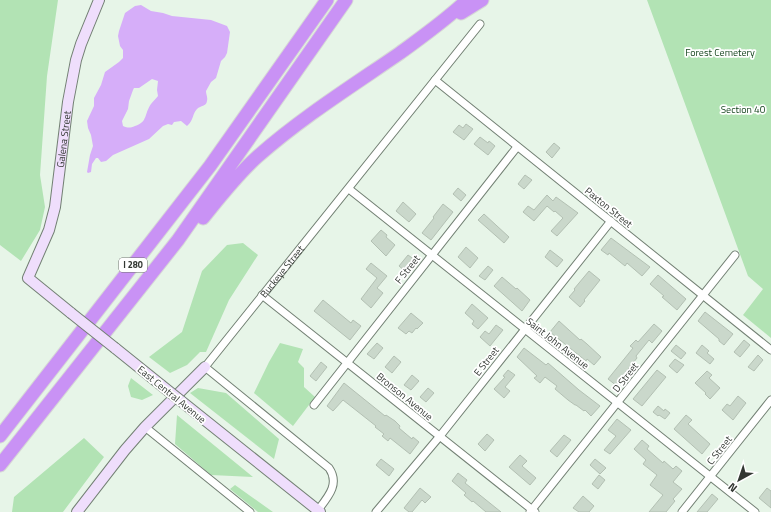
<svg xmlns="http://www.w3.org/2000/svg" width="771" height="512" viewBox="0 0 771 512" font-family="'Titillium Web',sans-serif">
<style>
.green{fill:#b2e3b4}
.water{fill:#d6aef9;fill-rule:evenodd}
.building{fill:#cad8cb;stroke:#b3c0b3}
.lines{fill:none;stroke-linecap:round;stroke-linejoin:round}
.street-casing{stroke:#738074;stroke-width:9}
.secondary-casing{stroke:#738074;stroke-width:12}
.highway-casing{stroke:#d6d7d6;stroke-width:15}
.street{stroke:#fff;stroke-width:7}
.secondary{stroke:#efdefc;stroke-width:10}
.highway{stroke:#c992f5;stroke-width:13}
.secondary-bridge-casing{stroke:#738074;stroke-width:12;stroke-linecap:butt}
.secondary-bridge{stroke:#efdefc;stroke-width:10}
.labels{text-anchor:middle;stroke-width:3.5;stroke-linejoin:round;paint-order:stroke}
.shield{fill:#fff;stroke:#707370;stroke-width:1}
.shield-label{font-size:9px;font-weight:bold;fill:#323732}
.park-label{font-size:10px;fill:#0e3f17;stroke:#fff}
.street-label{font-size:10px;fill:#323732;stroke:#fff}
</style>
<rect width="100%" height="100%" fill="#e7f5e8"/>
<path class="green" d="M0 0H58L47 76 40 175 45 207 40 230 21 261 0 245Z
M647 0H771V338L743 315 763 289 748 276Z
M243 243 258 255 229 300 206 352H200L187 365 170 373 149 357 182 332 202 271 227 245Z
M280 343 303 349 298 362 304 368V387L315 397 293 426 254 393 269 362Z
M131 378 153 395 142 400 131 397 128 386Z
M198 388 226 393 279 439 274 459 190 393Z
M177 415 253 477 211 475 175 444Z
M84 438 104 457 63 512H12L14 497Z
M235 485 273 512H258L230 489Z"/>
<path class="water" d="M141 5 151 11 163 13 172 16 211 20 227 26 230 32 227 53 225 57 221 61 216 78 211 82 206 91C206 94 208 98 207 101 206 107 201 105 197 109 192 114 194 120 187 126L181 121 174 122 172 125 168 124 163 126 149 139 113 155 106 161 101 162 98 158H96L92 164 91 172 88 173 87 172 90 155 93 146 91 135 88 128 87 121 94 106V98L101 85 105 72 119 62 123 58V50L120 46 118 36 119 31 125 13 135 6ZM152 79 158 81 157 90 158 96C156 99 153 101 151 104 144 114 148 122 135 126 130 128 128 128 123 126L122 121 128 109 129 101 133 90 134 88H139Z"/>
<path class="building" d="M466 124 473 129 464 140 453 132 459 125 463 128Z
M480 137 488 143 489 141 495 146 488 155 474 144Z
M554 143 560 148 552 158 546 152Z
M525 175 532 180 524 189 518 184Z
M458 188 466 195 461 201 453 194Z
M547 195 553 201 556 197 578 213 557 236 551 231 563 218 555 211 554 212 547 206 534 221 523 212 528 206 534 210Z
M403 202 416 214 409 222 396 211Z
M443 204 453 212 431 240 422 233 434 218 433 217Z
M484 214 509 237 504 243 478 220Z
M381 230 387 235 386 237 395 245 386 256 371 241Z
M611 238 650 267 642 276 627 263 625 266 609 253 608 255 601 250Z
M466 247 478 258 470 268 458 257Z
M550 250 563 260 557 267 545 257Z
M408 255 415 260 405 271 399 266Z
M371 263 387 276 377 288 383 293 371 308 361 299 377 278 366 269Z
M488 266 493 270 485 280 479 276Z
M589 271 600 280 584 300 585 301 580 307 569 297 575 290 574 289Z
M658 275 686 299 677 310 662 297 664 296 650 284Z
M502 277 516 289 517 288 530 300 522 311 494 286Z
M323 300 351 323 353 320 361 326 350 340 314 311Z
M472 304 488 318 478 329 472 324 474 321 465 313Z
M705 312 733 334 724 345 719 341V339L698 321Z
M411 313 423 323 417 329 416 328 412 333 409 331 406 334 398 328Z
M559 321 580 340 581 339 587 344 601 357 594 365 587 359 586 361 550 332Z
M654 324 662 331 652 343 649 340 636 356 637 358 625 373 627 374 617 386 608 379 633 348 630 346 636 340 638 342Z
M496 325 503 330 490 346 480 337 485 331 489 334Z
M744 340 750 345 740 357 734 352Z
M377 343 383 348 374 359 367 354Z
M676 345 686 353 681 359 671 351Z
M702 345 709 351 707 353 714 359 710 364 696 353Z
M524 348 546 365 548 363 579 390 600 406 591 416 585 410 584 411 576 405H575L568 400 555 389 557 386 545 377 540 383 534 378 537 376 517 357Z
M758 355 763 360 754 371 748 367Z
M394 356 401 362 392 373 385 367Z
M675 359 684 365 677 373 669 366Z
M321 362 327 367 316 381 310 376Z
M508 370 515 375 505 387 510 391 504 398 494 389 505 377 503 376Z
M657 370 666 377 642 406 633 399Z
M707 371 712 375 709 378 720 388 710 399 705 394 706 393 695 383Z
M412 375 419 381 411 390 404 385Z
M344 383 385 416 386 415 395 421 400 426 399 428 412 439 413 437 419 442 410 454 390 438 388 441 382 436 384 434 375 427 376 426 343 400 333 411 327 406Z
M428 388 434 393 426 402 420 397Z
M738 396 746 403 733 420 722 410 727 404 730 406Z
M658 406 664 411 665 409 670 413 665 419 659 415 658 416 653 412Z
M686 415 692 420 688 424 710 444 702 454 674 429Z
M617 419 631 430 610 454 604 450 616 436 608 430Z
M487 434 494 440 485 451 478 444Z
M564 435 571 440 557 457 550 451Z
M642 440 649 446 647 449 663 463 664 461 673 469 676 466 682 471 673 482 682 489 673 499 675 501 666 512H649L663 495 650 485 657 475 643 464 646 460 634 449Z
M520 455 527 461 522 466 536 478 530 485 509 467Z
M381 459 394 469 389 476 376 465Z
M595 459 606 468 600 474 590 465Z
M458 473 467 480 465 483 501 512H486L473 501 472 502 464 495 466 493 452 481Z
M599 475 605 480 598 489 592 484Z
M420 488 431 497 425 503 422 500 412 512H409L404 508Z
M767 488 771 491V508L759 498Z
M712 494 718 499 707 512H697Z
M583 496 594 506 589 512H579L573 508Z"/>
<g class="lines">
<g class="street-casing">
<g id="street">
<path d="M435 80 771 350"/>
<path d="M349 189 755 512"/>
<path d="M262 295 535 512"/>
<path d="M314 405 517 147"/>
<path d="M145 427 250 512"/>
<path id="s1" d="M318 510C328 497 340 484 329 468L205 367 480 24"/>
<path d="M376 512 440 436 611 221"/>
<path d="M530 512 735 255"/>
<path d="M682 512 771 400"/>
</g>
</g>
<g class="secondary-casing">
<g id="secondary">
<path id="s2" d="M71 313 28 278 49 230 55 207 68 102 76 60 81 44 99 0"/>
<path d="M115 348 161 385"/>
<path d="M181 401 320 512"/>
<path d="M77 512 125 450 145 427 205 367"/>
</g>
</g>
<g class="highway-casing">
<path id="highway" d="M461 13 482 0
M203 218C220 197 237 175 257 157 301 118 352 86 400 53 423 36 446 20 467 0
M0 436 210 166 327 0
M0 465 178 240 346 0"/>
</g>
<use href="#street" class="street"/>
<use href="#secondary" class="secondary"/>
<use href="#highway" class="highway"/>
<g class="secondary-bridge-casing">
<path id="secondary-bridge" d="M71 313 115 348
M161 385 181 401"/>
</g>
<use href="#secondary-bridge" class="secondary-bridge"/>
</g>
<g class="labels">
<rect class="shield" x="119" y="258" width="28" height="14" rx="3"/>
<g class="shield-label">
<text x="133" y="268">I 280</text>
</g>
<g class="park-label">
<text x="720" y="56">Forest Cemetery</text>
<text x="743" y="113">Section 40</text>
</g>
<g class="street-label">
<text dy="4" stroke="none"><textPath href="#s2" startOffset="200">Galena Street</textPath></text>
<text transform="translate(609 207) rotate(39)" y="4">Paxton Street</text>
<text transform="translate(407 269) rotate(-51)" y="4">F Street</text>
<text dy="4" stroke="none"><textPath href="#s1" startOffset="330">Buckeye Street</textPath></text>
<text transform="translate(558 343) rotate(38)" y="4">Saint John Avenue</text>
<text transform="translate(486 361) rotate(-52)" y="4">E Street</text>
<text transform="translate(625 377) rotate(-52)" y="4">D Street</text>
<text transform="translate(172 394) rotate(39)" y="4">East Central Avenue</text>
<text transform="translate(405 396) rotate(39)" y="4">Bronson Avenue</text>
<text transform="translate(719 450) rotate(-52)" y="4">C Street</text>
</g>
</g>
<g transform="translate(739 480) rotate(220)" stroke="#ffffff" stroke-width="3" paint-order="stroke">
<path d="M0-3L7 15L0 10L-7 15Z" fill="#323732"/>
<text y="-6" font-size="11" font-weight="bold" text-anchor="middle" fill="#323732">N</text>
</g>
</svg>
